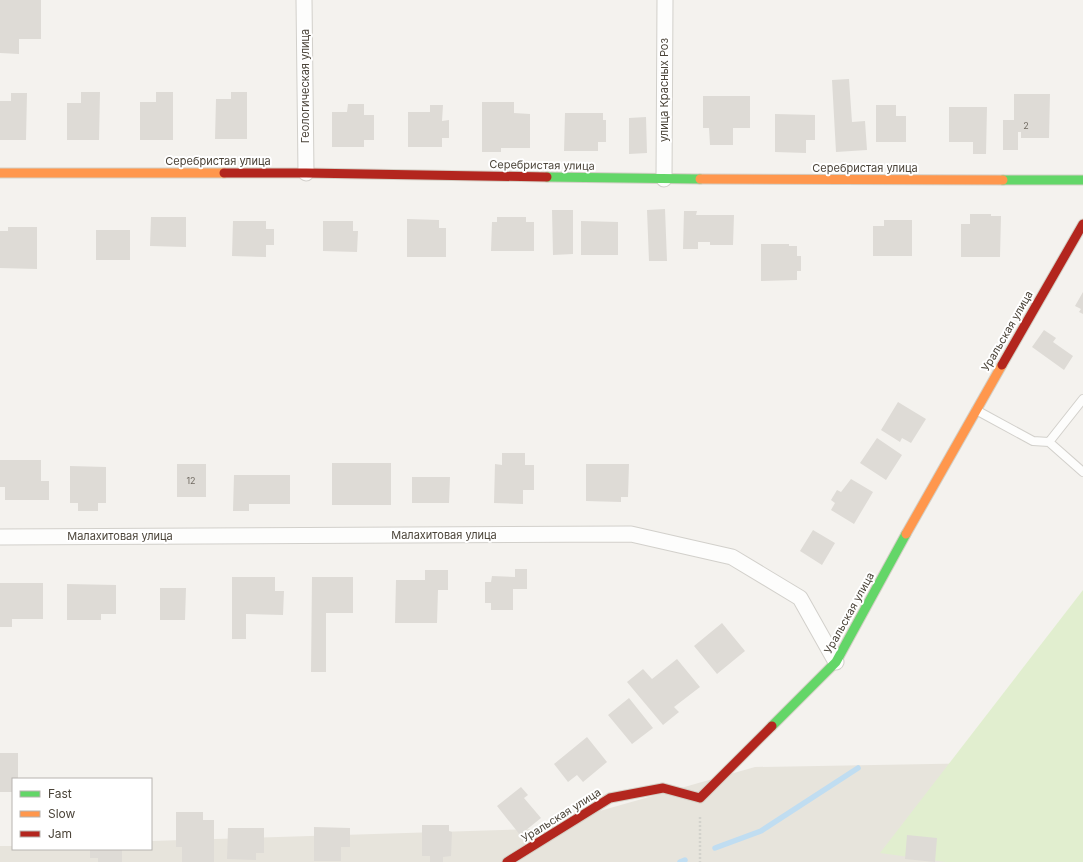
<svg xmlns="http://www.w3.org/2000/svg" width="1083" height="862" viewBox="0 0 1083 862" font-family="Inter,sans-serif">
<style>
.residential{fill:#e7e4dc}
.green{fill:#e1eecf}
.lines{fill:none;stroke-linecap:round;stroke-linejoin:round}
.stream{stroke:#c0ddf1;stroke-width:5.5}
.building{fill:#dedbd6}
.lane-casing{stroke:#d2d0cb;stroke-width:10}
.street-casing{stroke:#d2d0cb;stroke-width:17}
.fast-casing{stroke:#d3cfc5;stroke-width:11}
.slow-casing{stroke:#d3cfc5;stroke-width:11}
.jam-casing{stroke:#d3cfc5;stroke-width:11}
.path{stroke:#d3d2cc;stroke-width:2.5;stroke-dasharray:2 2;stroke-linecap:butt}
.lane{stroke:#fdfdfc;stroke-width:8}
.street{stroke:#fdfdfc;stroke-width:15}
.fast{stroke:#63d668;stroke-width:9}
.slow{stroke:#ff974d;stroke-width:9}
.jam{stroke:#b3261e;stroke-width:9}
.labels{text-anchor:middle;stroke-width:4;stroke-linejoin:round;paint-order:stroke}
.number-label{font-size:9px;fill:#706a61}
.street-label{font-size:11px;fill:#4b4439;stroke:#fff}
</style>
<rect width="100%" height="100%" fill="#f4f2ee"/>
<path class="residential" d="M987 763 1083 862H0V846H13V849H151V841L536 829 755 767Z"/>
<path class="green" d="M1083 590V862H946L880 853Z"/>
<g class="lines">
<path class="stream" d="M715 848 761 831 858 768
M680 862 685 860"/>
</g>
<path class="building" d="M0 0H41V39H19V54L0 53Z
M849 79 852 122 865 121 867 150 836 152 832 80Z
M81 92H100L99 140H67V103H81Z
M156 92H173V140H140V102H156Z
M231 92H247V139H215L216 99H231Z
M11 93H27L26 140H0V101H11Z
M1014 94H1050L1049 138H1021V132H1018V150H1003V120H1014Z
M703 96H750V128H733V145H710L709 128H703Z
M482 102H514V113L530 114V148H501V152H482Z
M348 104H364V115H374V140H364V147H332V112H347Z
M430 105H443L442 121 449 120V138H442V147H408V112H430Z
M876 105H896V116H906V142H876Z
M949 107H987L986 154H973V142H949Z
M565 113H603V120H606V142H598V151H564Z
M775 114 815 115V140H806V153L775 152Z
M646 117 647 153 629 154V118Z
M665 209 667 261H649L647 210Z
M552 210H573V254L553 255Z
M684 211H697L696 215H734L733 245H710V242H698V249H683Z
M970 214H991V216H1001L1000 257H961V224H970Z
M151 217H186V247L150 246Z
M497 217H526V222H534V251H491L492 222H497Z
M407 219 439 220V228H446V257H407Z
M884 220H912V256H873V226H884Z
M233 221H266V229H274V245H266V257L232 256Z
M323 221H353V231H358L357 252 323 251Z
M581 221 618 222V255H581Z
M8 227H37V269L0 268V231H8Z
M96 230H130V260H96Z
M761 244H789V246H797V256H801V271H797V280L761 281Z
M1083 292V314L1079 312 1081 309 1075 306Z
M1044 330 1056 338 1053 342 1073 356 1064 370 1032 347Z
M898 402 926 419 911 443 902 438 900 442 881 430Z
M877 438 902 455 886 480 860 463Z
M502 453H525V465H534V490H523V504L494 503 495 464 502 465Z
M0 460H41V481H49V500H5V487H0Z
M332 463H391V505H332Z
M177 464H206V497H177Z
M586 464H629L628 497H621V502L586 501Z
M70 466 106 467V503H98V511H78V503H70Z
M234 475H290V504H249V511H233Z
M412 477H450L449 503H412Z
M851 479 873 492 854 524 831 510 835 503 831 500 837 490 841 492Z
M813 530 835 543 822 565 800 551Z
M515 569H527V589H513V610H491V603H485V582H491L492 576 515 577Z
M425 570H448V590H438L437 623H395L396 580H425Z
M232 577H275V591H284L283 615 246 614V639H232Z
M312 577H353V613H326V672H311Z
M0 583H43V619H12V627H0Z
M67 584 116 585V614H101V620H67Z
M160 588H186L185 620H160Z
M722 623 745 651 717 674 694 646Z
M677 659 700 687 674 707 679 712 663 725 627 682 643 669 652 679Z
M629 698 653 728 632 744 608 715Z
M587 737 607 762 583 782 577 775 568 782 554 764Z
M0 753H18V779H13V792H0Z
M521 787 528 795 524 798 541 818 520 835 497 806Z
M176 812H203V820H214V862H182V847H176Z
M422 825H449V831L452 832 451 856 443 857V862H430V856H422Z
M314 827 350 828V847H341V861H314Z
M228 828H264V853H256V860L227 859Z
M907 835 937 838 935 862 905 859Z
M90 849H122V862H98V858H90Z"/>
<g class="lines">
<g class="lane-casing">
<path id="lane" d="M976 410 1033 441 1049 442 1083 399
M1049 442 1083 472"/>
</g>
<g class="street-casing">
<path id="street" d="M304 0 306 173
M664 179 665 0
M0 537 631 534 732 557 800 598 836 662"/>
</g>
<g class="fast-casing">
<path id="fast" d="M547 177 700 179
M1003 180H1083
M772 726 836 662 906 534"/>
</g>
<g class="slow-casing">
<path id="slow" d="M0 173H224
M700 179 1003 180
M906 534 1002 365"/>
</g>
<g class="jam-casing">
<path id="jam" d="M224 173H306L547 177
M1002 365 1083 224
M507 862 610 798 663 788 700 798 772 726"/>
</g>
<path class="path" d="M700 817V862"/>
<use href="#lane" class="lane"/>
<use href="#street" class="street"/>
<use href="#fast" class="fast"/>
<use href="#slow" class="slow"/>
<use href="#jam" class="jam"/>
</g>
<g class="labels">
<g class="number-label">
<text x="1026" y="129">2</text>
<text x="191" y="484">12</text>
</g>
<g class="street-label">
<text transform="translate(305 86) rotate(-90)" y="4">Геологическая улица</text>
<text transform="translate(664 90) rotate(-90)" y="4">улица Красных Роз</text>
<text x="218" y="165">Серебристая улица</text>
<text transform="translate(542 165) rotate(1)" y="4">Серебристая улица</text>
<text x="865" y="172">Серебристая улица</text>
<text transform="translate(1007 331) rotate(-60)" y="4">Уральская улица</text>
<text x="444" y="539">Малахитовая улица</text>
<text x="120" y="540">Малахитовая улица</text>
<text transform="translate(849 613) rotate(-61)" y="4">Уральская улица</text>
<text transform="translate(561 815) rotate(-32)" y="4">Уральская улица</text>
</g>
</g>
<rect x="12" y="778" width="140" height="72" fill="#ffffff" stroke="#b7b4b0"/>
<rect x="20" y="791" width="20" height="6" fill="#63d668" stroke="#b7b4b0"/>
<text x="48" y="798" font-size="12" fill="#4b4439">Fast</text>
<rect x="20" y="811" width="20" height="6" fill="#ff974d" stroke="#b7b4b0"/>
<text x="48" y="818" font-size="12" fill="#4b4439">Slow</text>
<rect x="20" y="831" width="20" height="6" fill="#b3261e" stroke="#b7b4b0"/>
<text x="48" y="838" font-size="12" fill="#4b4439">Jam</text>
</svg>
